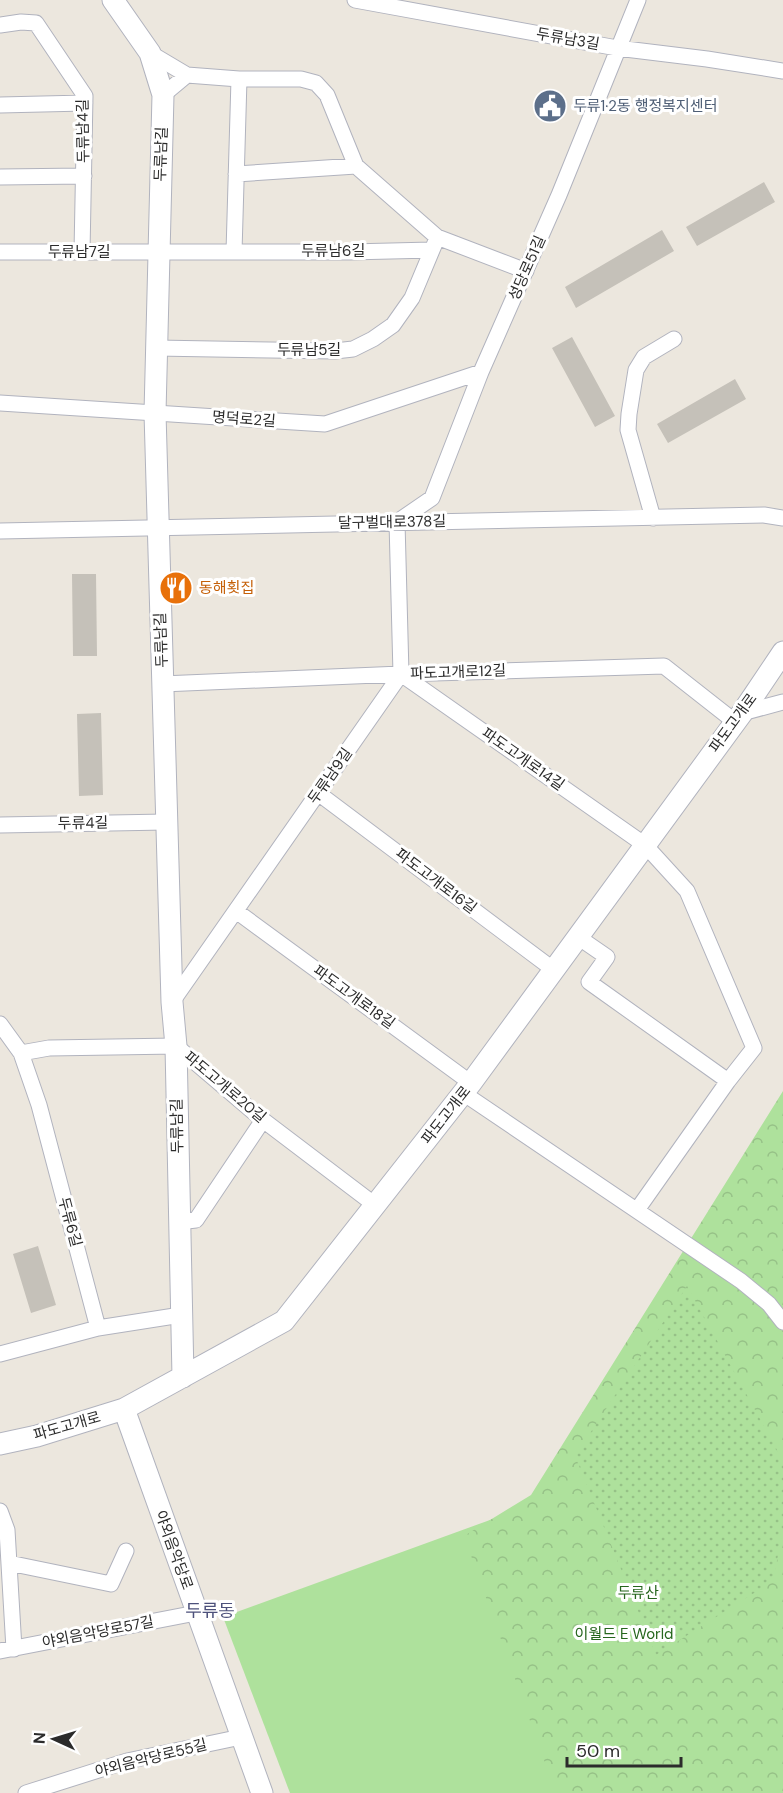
<svg xmlns="http://www.w3.org/2000/svg" width="783" height="1793" viewBox="0 0 783 1793" font-family="'DM Sans','Noto Sans KR',sans-serif">
<style>
.grass{fill:#aee19c}
.forest{fill:url(#forest-crowns)}
.garden{fill:url(#garden-dots)}
.building{fill:#c5c1b9}
.lines{fill:none;stroke-linecap:round;stroke-linejoin:round}
.street-casing{stroke:#b1b3be;stroke-width:17}
.secondary-casing{stroke:#b1b3be;stroke-width:23}
.street{stroke:#fff;stroke-width:15}
.secondary{stroke:#fff;stroke-width:21}
.labels{text-anchor:middle;stroke-width:6;stroke-linejoin:round;paint-order:stroke}
.street-label{font-size:15px;fill:#2b2b2b;stroke:#fff}
.service-label{font-size:15px;fill:#4e5e75;stroke:#fff;text-anchor:start}
.food-label{font-size:15px;fill:#c56008;stroke:#fff;text-anchor:start}
.park-label{font-size:15px;fill:#26661d;stroke:#fff}
.quarter-label{font-size:18px;fill:#4d517b;stroke:#fff}
</style>
<defs>
<pattern id="forest-crowns" width="20" height="18" patternUnits="userSpaceOnUse" patternTransform="scale(1.5)"><rect width="20" height="18" fill="#aee19c"/><path d="M2 6a3 3 0 1 1 6 0M12 15a3 3 0 1 1 6 0" fill="none" stroke="#96c187"/></pattern>
<pattern id="garden-dots" width="8" height="8" patternUnits="userSpaceOnUse" patternTransform="scale(1.5)"><rect width="8" height="8" fill="#aee19c"/><path d="M2 2h.1M6 6h.1" fill="none" stroke="#96c187" stroke-width="1.8" stroke-linecap="round"/></pattern>
</defs>
<rect width="100%" height="100%" fill="#ece7de"/>
<path class="grass" d="M534 1504 783 1793H290L223 1617Z"/>
<path class="forest" d="M783 1091V1793H554V1788L464 1536 531 1495Z"/>
<path class="garden" d="M687 1286 783 1461V1529L773 1581 656 1655 575 1456Z"/>
<path class="building" d="M764 182 775 202 697 246 686 227Z
M662 230 674 251 576 308 565 287Z
M572 337 615 416 595 427 552 348Z
M735 379 746 399 668 443 657 424Z
M72 574H96L97 656H73Z
M101 713 103 795 79 796 77 714Z
M38 1246 56 1305 31 1313 13 1254Z"/>
<g class="lines">
<g class="street-casing">
<path id="street" d="M355 0 617 48 707 59 783 71
M0 25 21 22 36 23 85 96 82 252
M150 53 187 75 163 95
M187 75 239 79H301L316 83 327 95 356 166 437 237 526 271
M0 105 85 103
M236 174 356 166
M0 177 84 176
M0 252H350L432 250
M234 252 239 79
M156 348 335 351 353 349 373 339 393 325 412 298 435 243
M0 403 325 424 481 372
M653 518 628 430 629 414 636 370 644 357 674 339
M397 522 432 498 481 372 559 195 638 0
M0 531 764 515 783 518
M401 674 645 845 687 891 754 1048 728 1081
M162 684 401 674 664 666 734 721
M742 713 783 702
M318 793 554 970
M0 825 166 822
M236 911 471 1083
M578 937 607 957 589 982 728 1081 637 1210
M172 1002 401 674 397 522
M0 1024 21 1053 39 1105 98 1328 0 1354
M21 1053 49 1048 176 1046 263 1120 375 1205
M463 1093 741 1281 769 1304 783 1322
M178 1222 196 1220 263 1120
M98 1328 181 1315
M0 1511 7 1530 14 1649
M9 1563 111 1584 126 1551
M0 1651 196 1613
M26 1793 127 1761 241 1737"/>
</g>
<g class="secondary-casing">
<path id="secondary" d="M113 0 150 53 163 95 155 413 172 1002 176 1046 183 1377
M124 1409 262 1793
M0 1444 37 1436 124 1409 284 1321 471 1083 742 713 783 652"/>
</g>
<use href="#street" class="street"/>
<use href="#secondary" class="secondary"/>
</g>
<defs>
<g id="civic-disc" transform="scale(1.725)"><circle r="9.5" fill="#5c6f8a" stroke="#fff"/><path d="M-.6-6.5H3V-4.5H.6V-3L4-1V1h2V6H-6V1h2V-1L-.6-3ZM-1.2 2.5V6h2.4V2.5Z" fill="#fff"/></g>
<g id="restaurant-disc" transform="scale(1.725)"><circle r="9.5" fill="#e8710a" stroke="#fff"/><path d="M-5-6h1v4h1v-4h1v4h1v-4h1v5L-1.5 .5V6h-2V.5L-5-1ZM5-6V6H3V1.5H1.5Q1.5-4 5-6Z" fill="#fff"/></g>
</defs>
<g fill-rule="evenodd">
<use href="#civic-disc" x="550" y="106"/>
<use href="#restaurant-disc" x="176" y="588"/>
</g>
<g class="labels">
<g class="street-label">
<text transform="translate(568 39) rotate(10)" y="5">두류남3길</text>
<text transform="translate(83 131) rotate(-91)" y="5">두류남4길</text>
<text transform="translate(161 154) rotate(-88)" y="5">두류남길</text>
<text x="333" y="256">두류남6길</text>
<text x="79" y="257">두류남7길</text>
<text transform="translate(527 268) rotate(-66)" y="5">성당로51길</text>
<text x="309" y="355">두류남5길</text>
<text transform="translate(244 419) rotate(4)" y="5">명덕로2길</text>
<text transform="translate(392 522) rotate(-1)" y="5">달구벌대로378길</text>
<text transform="translate(161 640) rotate(-92)" y="5">두류남길</text>
<text transform="translate(458 672) rotate(-2)" y="5">파도고개로12길</text>
<text transform="translate(733 723) rotate(-54)" y="5">파도고개로</text>
<text transform="translate(523 759) rotate(35)" y="5">파도고개로14길</text>
<text transform="translate(330 776) rotate(-55)" y="5">두류남9길</text>
<text transform="translate(83 823) rotate(-1)" y="5">두류4길</text>
<text transform="translate(436 881) rotate(37)" y="5">파도고개로16길</text>
<text transform="translate(354 997) rotate(36)" y="5">파도고개로18길</text>
<text transform="translate(225 1087) rotate(40)" y="5">파도고개로20길</text>
<text transform="translate(446 1115) rotate(-52)" y="5">파도고개로</text>
<text transform="translate(177 1126) rotate(-91)" y="5">두류남길</text>
<text transform="translate(70 1222) rotate(75)" y="5">두류6길</text>
<text transform="translate(67 1426) rotate(-16)" y="5">파도고개로</text>
<text transform="translate(174 1550) rotate(70)" y="5">야외음악당로</text>
<text transform="translate(98 1632) rotate(-11)" y="5">야외음악당로57길</text>
<text transform="translate(151 1758) rotate(-14)" y="5">야외음악당로55길</text>
</g>
<g class="service-label">
<text x="573" y="111">두류1·2동 행정복지센터</text>
</g>
<g class="food-label">
<text x="199" y="593">동해횟집</text>
</g>
<g class="park-label">
<text x="638" y="1598">두류산</text>
<text x="624" y="1639">이월드 E World</text>
</g>
<g class="quarter-label">
<text x="210" y="1617">두류동</text>
</g>
</g>
<g transform="translate(54 1739) rotate(274)" stroke="#ffffff" stroke-width="4.5" paint-order="stroke">
<path d="M0-4.5L10 22L0 15L-10 22Z" fill="#2b2b2b"/>
<text y="-9" font-size="16" font-weight="bold" text-anchor="middle" fill="#2b2b2b">N</text>
</g>
<path d="M567 1757v9h114v-9" fill="none" stroke="#2b2b2b" stroke-width="3"/>
<text x="576" y="1757" font-size="18" fill="#2b2b2b" stroke="#ffffff" stroke-width="4.5" paint-order="stroke">50 m</text>
</svg>
